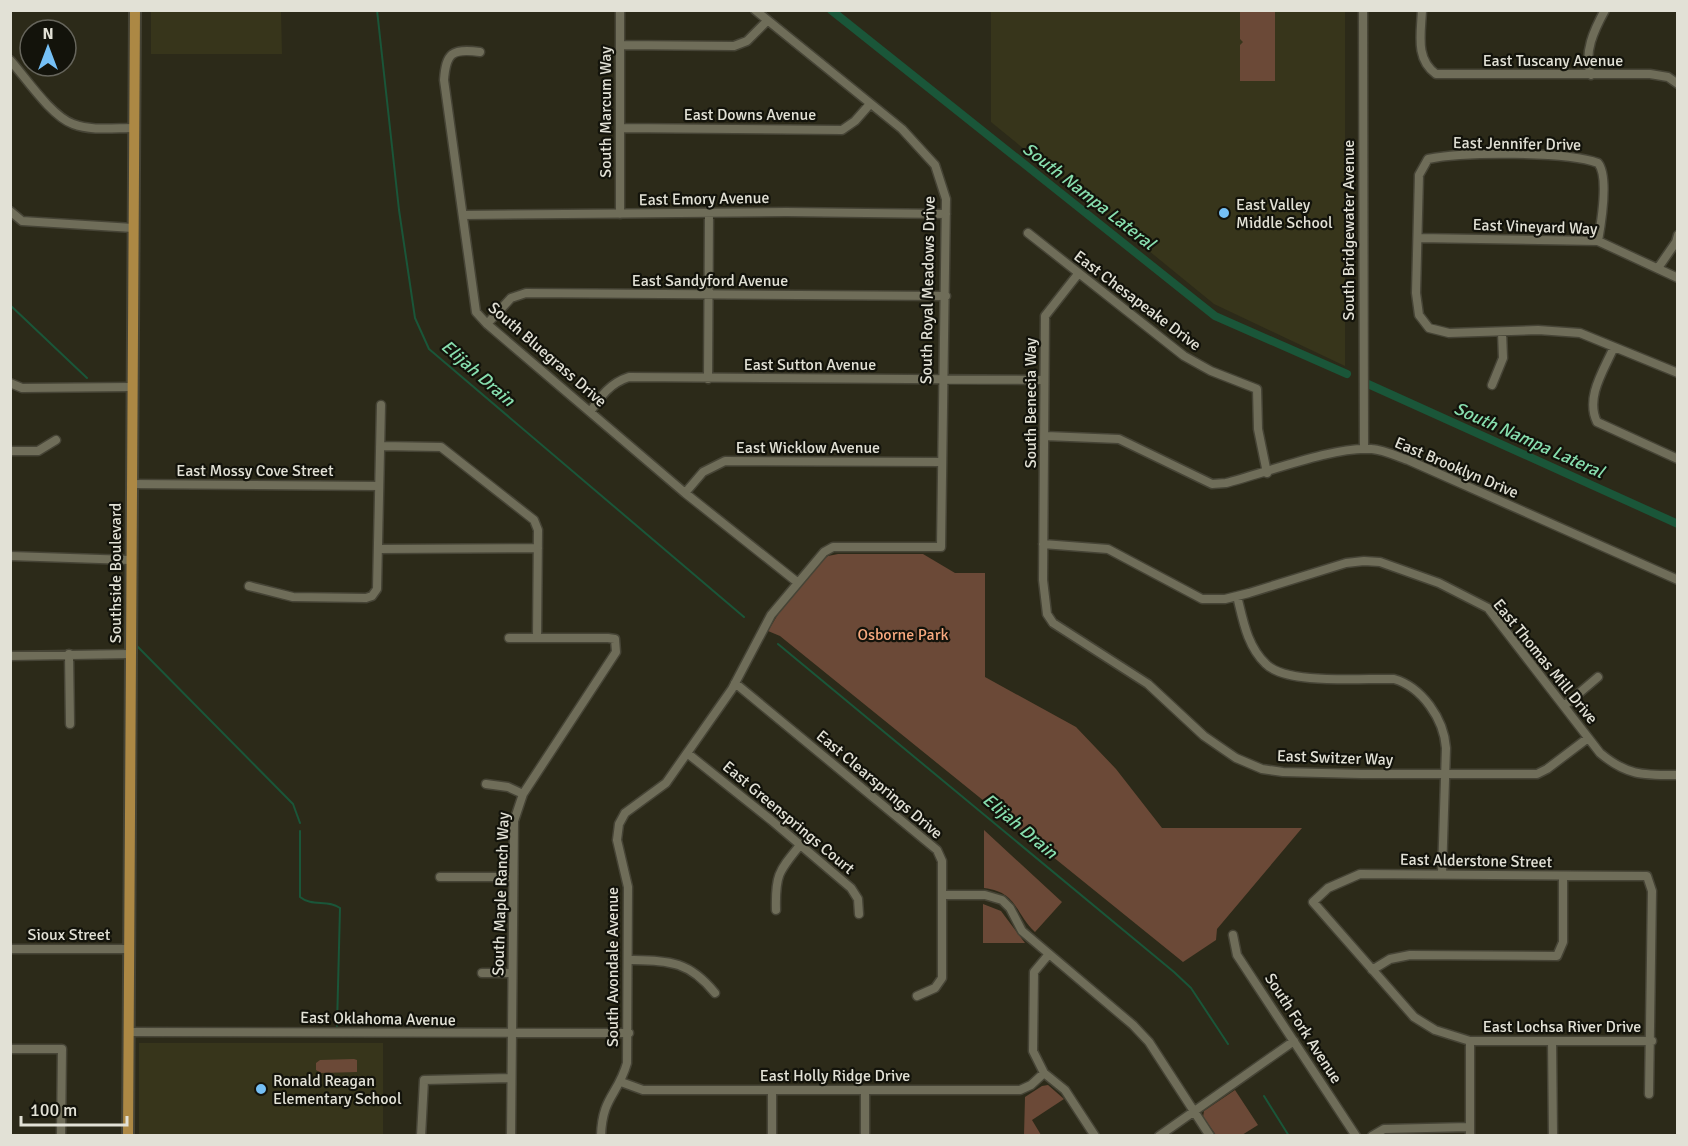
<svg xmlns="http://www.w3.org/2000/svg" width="1688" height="1146" viewBox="0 0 1688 1146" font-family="Signika,sans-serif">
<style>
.built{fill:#37351b}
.green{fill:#6b4937}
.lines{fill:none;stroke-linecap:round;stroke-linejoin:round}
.stream{stroke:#1a5639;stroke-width:2}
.canal{stroke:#1a5639;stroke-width:8}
.minor-casing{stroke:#464436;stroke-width:11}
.major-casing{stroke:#464436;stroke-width:14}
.minor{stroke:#6f6d59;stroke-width:8}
.major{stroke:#ac8844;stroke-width:10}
.poi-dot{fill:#75c0f6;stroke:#13130b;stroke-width:2}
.labels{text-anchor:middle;stroke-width:4.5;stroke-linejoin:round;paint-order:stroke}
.street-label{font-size:16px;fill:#e2e1d6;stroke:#13130b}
.poi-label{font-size:16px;fill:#e2e1d6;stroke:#13130b;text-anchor:start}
.park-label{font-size:16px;fill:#f7a97f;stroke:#13130b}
.water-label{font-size:18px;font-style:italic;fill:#87deae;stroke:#13130b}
</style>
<rect width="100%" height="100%" fill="#2c2a19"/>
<path class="built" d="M151 11H281L282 54H151Z
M991 11H1345V366L1214 304 991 122Z
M139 1043H383V1135H139Z"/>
<path class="green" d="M1240 11H1275V81H1240V45L1243 42 1240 39Z
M838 554H923L955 573H985V677L1076 727 1116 769 1162 828H1302L1217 929 1216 940 1183 962 780 636 768 631 780 611 820 562 828 556Z
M984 830 1062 902 1035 932C1015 914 1018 892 984 888Z
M983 904 1001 911 1025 943H983Z
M354 1059 357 1060V1072L321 1073 316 1070V1063L320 1060Z
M1048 1085 1064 1099 1032 1120 1041 1135H1024L1025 1097 1042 1086Z
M1235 1090 1258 1125 1242 1135H1216L1203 1117 1204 1111Z"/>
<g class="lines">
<path class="stream" d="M377 10 399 210 415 318 429 349 744 617
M10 305 87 378
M135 644 293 804 300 823
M778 644 1174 972 1191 988 1228 1044
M300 831V897C312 907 328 899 340 908L337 1026
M1264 1096 1289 1136"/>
<path class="canal" d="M831 10 1215 316 1347 374
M1368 384 1678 524"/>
<g class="minor-casing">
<path id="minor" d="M620 10V214
M1363 10 1364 449
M1422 10C1421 34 1415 59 1436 74H1650L1668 77 1678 84
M620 45 734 46 747 41 766 22
M480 52C452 48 446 53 444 80L476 312 487 324 685 493 797 582
M10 60C26 78 51 116 73 124 91 131 114 128 133 128
M1591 75C1583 53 1594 30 1605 10
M620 128 842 130 855 121 870 104
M10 211 22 221 133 228
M463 215 786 212 946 214
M1028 233 1184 356 1211 371 1257 389 1258 429 1267 473
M1418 238 1598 241 1678 278
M1598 241C1601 224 1609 176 1598 163 1566 151 1463 152 1428 159L1419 175 1416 293 1419 315 1429 328 1449 333 1538 330 1580 333 1678 373
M1658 268 1676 242 1678 235
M1078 274 1045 316 1043 580 1047 614 1053 623 1148 684 1204 736 1236 758 1262 769 1283 772 1361 774H1537L1547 769 1588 738
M487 324 511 298 526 293 946 296
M1614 347C1604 370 1585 397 1597 422L1678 459
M708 379 709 212
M10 383 22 388 131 387
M1492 385 1503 358 1502 332
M590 412C601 396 610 383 629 377L1044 380
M1046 436 1119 439 1212 484 1226 483C1262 474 1338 445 1372 449 1384 450 1396 456 1408 460L1678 580
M380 446 441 447 534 520 538 530 537 638
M10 451H38L56 440
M131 484 379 486
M685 493 703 472 725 461 942 462
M1043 544 1108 549 1202 599H1225L1249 593 1346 563 1364 561 1380 562 1439 583 1488 608 1600 753C1627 776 1644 775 1678 775
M378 549 538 548
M10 556 130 560
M249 586 293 597 366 598 372 596 377 589 381 405
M1237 596C1243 620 1247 646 1266 664 1286 685 1363 678 1394 679 1422 687 1444 719 1446 748L1442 874
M509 638H608L615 639 616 652 523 794 514 821 511 1136
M69 654 70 724
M10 656 130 654
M735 683 937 850 942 861V978L935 988 917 996
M1564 706 1598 677
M687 753 771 820 851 888 858 899 859 914
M486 784 508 787 523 794
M440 877H513
M943 895H985L1002 900 1010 908 1022 931 1133 1025 1149 1042 1210 1136
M776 910C775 874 779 871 801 844
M1233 935 1237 955 1356 1136
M10 949H129
M1049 954 1034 972 1033 1051 1044 1073 1065 1090 1095 1136
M629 960C669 961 688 960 715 993
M1372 970 1390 959 1410 955 1557 956 1563 942V876
M482 973H512
M128 1032 629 1033
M1552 1041 1553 1136
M10 1049H62L61 1136
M621 1082 643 1090H1020L1031 1085 1044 1073
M865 1090V1136
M1649 1094 1652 891 1647 876 1360 874 1328 888 1313 902 1414 1017 1435 1030 1470 1041H1652
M421 1136 424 1080 510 1078
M601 1136C602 1097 618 1095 627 1063L628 887 617 840 619 824 625 813 666 783 732 689 771 615 824 552 833 547H941L946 199 935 165 902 129 755 10
M772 1136V1090
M1159 1136 1294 1041
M1372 1136 1384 1129 1469 1127
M1470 1136V1041"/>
</g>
<g class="major-casing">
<path id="major" d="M128 1136 135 10"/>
</g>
<use href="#minor" class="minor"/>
<use href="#major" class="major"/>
</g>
<g class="poi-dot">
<circle cx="1224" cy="213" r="6"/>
<circle cx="261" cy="1089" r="6"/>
</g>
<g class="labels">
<g class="street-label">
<text x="1553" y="66">East Tuscany Avenue</text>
<text transform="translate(605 112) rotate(-90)" y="6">South Marcum Way</text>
<text x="750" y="120">East Downs Avenue</text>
<text transform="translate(1517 143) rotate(1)" y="6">East Jennifer Drive</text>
<text transform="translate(704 198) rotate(-1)" y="6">East Emory Avenue</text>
<text transform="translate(1535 226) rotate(2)" y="6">East Vineyard Way</text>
<text transform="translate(1348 230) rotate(-90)" y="6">South Bridgewater Avenue</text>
<text x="710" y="286">East Sandyford Avenue</text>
<text transform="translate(927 290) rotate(-89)" y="6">South Royal Meadows Drive</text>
<text transform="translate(1138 300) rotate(37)" y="6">East Chesapeake Drive</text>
<text transform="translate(548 354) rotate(41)" y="6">South Bluegrass Drive</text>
<text x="810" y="370">East Sutton Avenue</text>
<text transform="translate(1030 403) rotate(-90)" y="6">South Benecia Way</text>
<text x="808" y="453">East Wicklow Avenue</text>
<text transform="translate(1457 467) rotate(23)" y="6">East Brooklyn Drive</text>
<text x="255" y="476">East Mossy Cove Street</text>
<text transform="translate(115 573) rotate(-90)" y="6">Southside Boulevard</text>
<text transform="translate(1546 661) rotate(51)" y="6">East Thomas Mill Drive</text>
<text transform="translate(1335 757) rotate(2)" y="6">East Switzer Way</text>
<text transform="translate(880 784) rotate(40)" y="6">East Clearsprings Drive</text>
<text transform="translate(789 817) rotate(40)" y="6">East Greensprings Court</text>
<text transform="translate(1476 860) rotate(1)" y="6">East Alderstone Street</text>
<text transform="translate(500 894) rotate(-88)" y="6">South Maple Ranch Way</text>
<text x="69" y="940">Sioux Street</text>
<text transform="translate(612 967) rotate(-90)" y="6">South Avondale Avenue</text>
<text transform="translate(378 1018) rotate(1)" y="6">East Oklahoma Avenue</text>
<text x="1562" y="1032">East Lochsa River Drive</text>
<text transform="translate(1304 1028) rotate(57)" y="6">South Fork Avenue</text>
<text x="835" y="1081">East Holly Ridge Drive</text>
</g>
<g class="poi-label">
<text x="1236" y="210">East Valley<tspan x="1236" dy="18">Middle School</tspan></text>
<text x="273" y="1086">Ronald Reagan<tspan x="273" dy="18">Elementary School</tspan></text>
</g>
<g class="park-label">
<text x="903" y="640">Osborne Park</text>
</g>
<g class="water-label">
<text transform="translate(1089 196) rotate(38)" y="6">South Nampa Lateral</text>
<text transform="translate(478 373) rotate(41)" y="6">Elijah Drain</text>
<text transform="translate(1529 440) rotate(24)" y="6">South Nampa Lateral</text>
<text transform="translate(1020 826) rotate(40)" y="6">Elijah Drain</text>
</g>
</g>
<rect width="1688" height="1146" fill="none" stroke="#e2e1d6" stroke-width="24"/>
<g transform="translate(48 48)"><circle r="28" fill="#13130b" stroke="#66655c" stroke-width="1.5"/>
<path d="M0-4.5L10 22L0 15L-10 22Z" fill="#75c0f6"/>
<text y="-9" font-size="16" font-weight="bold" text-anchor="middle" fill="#e2e1d6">N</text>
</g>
<path d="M21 1116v9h106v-9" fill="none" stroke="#e2e1d6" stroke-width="3"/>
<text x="30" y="1116" font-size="18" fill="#e2e1d6" stroke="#13130b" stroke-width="4.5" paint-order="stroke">100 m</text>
</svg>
